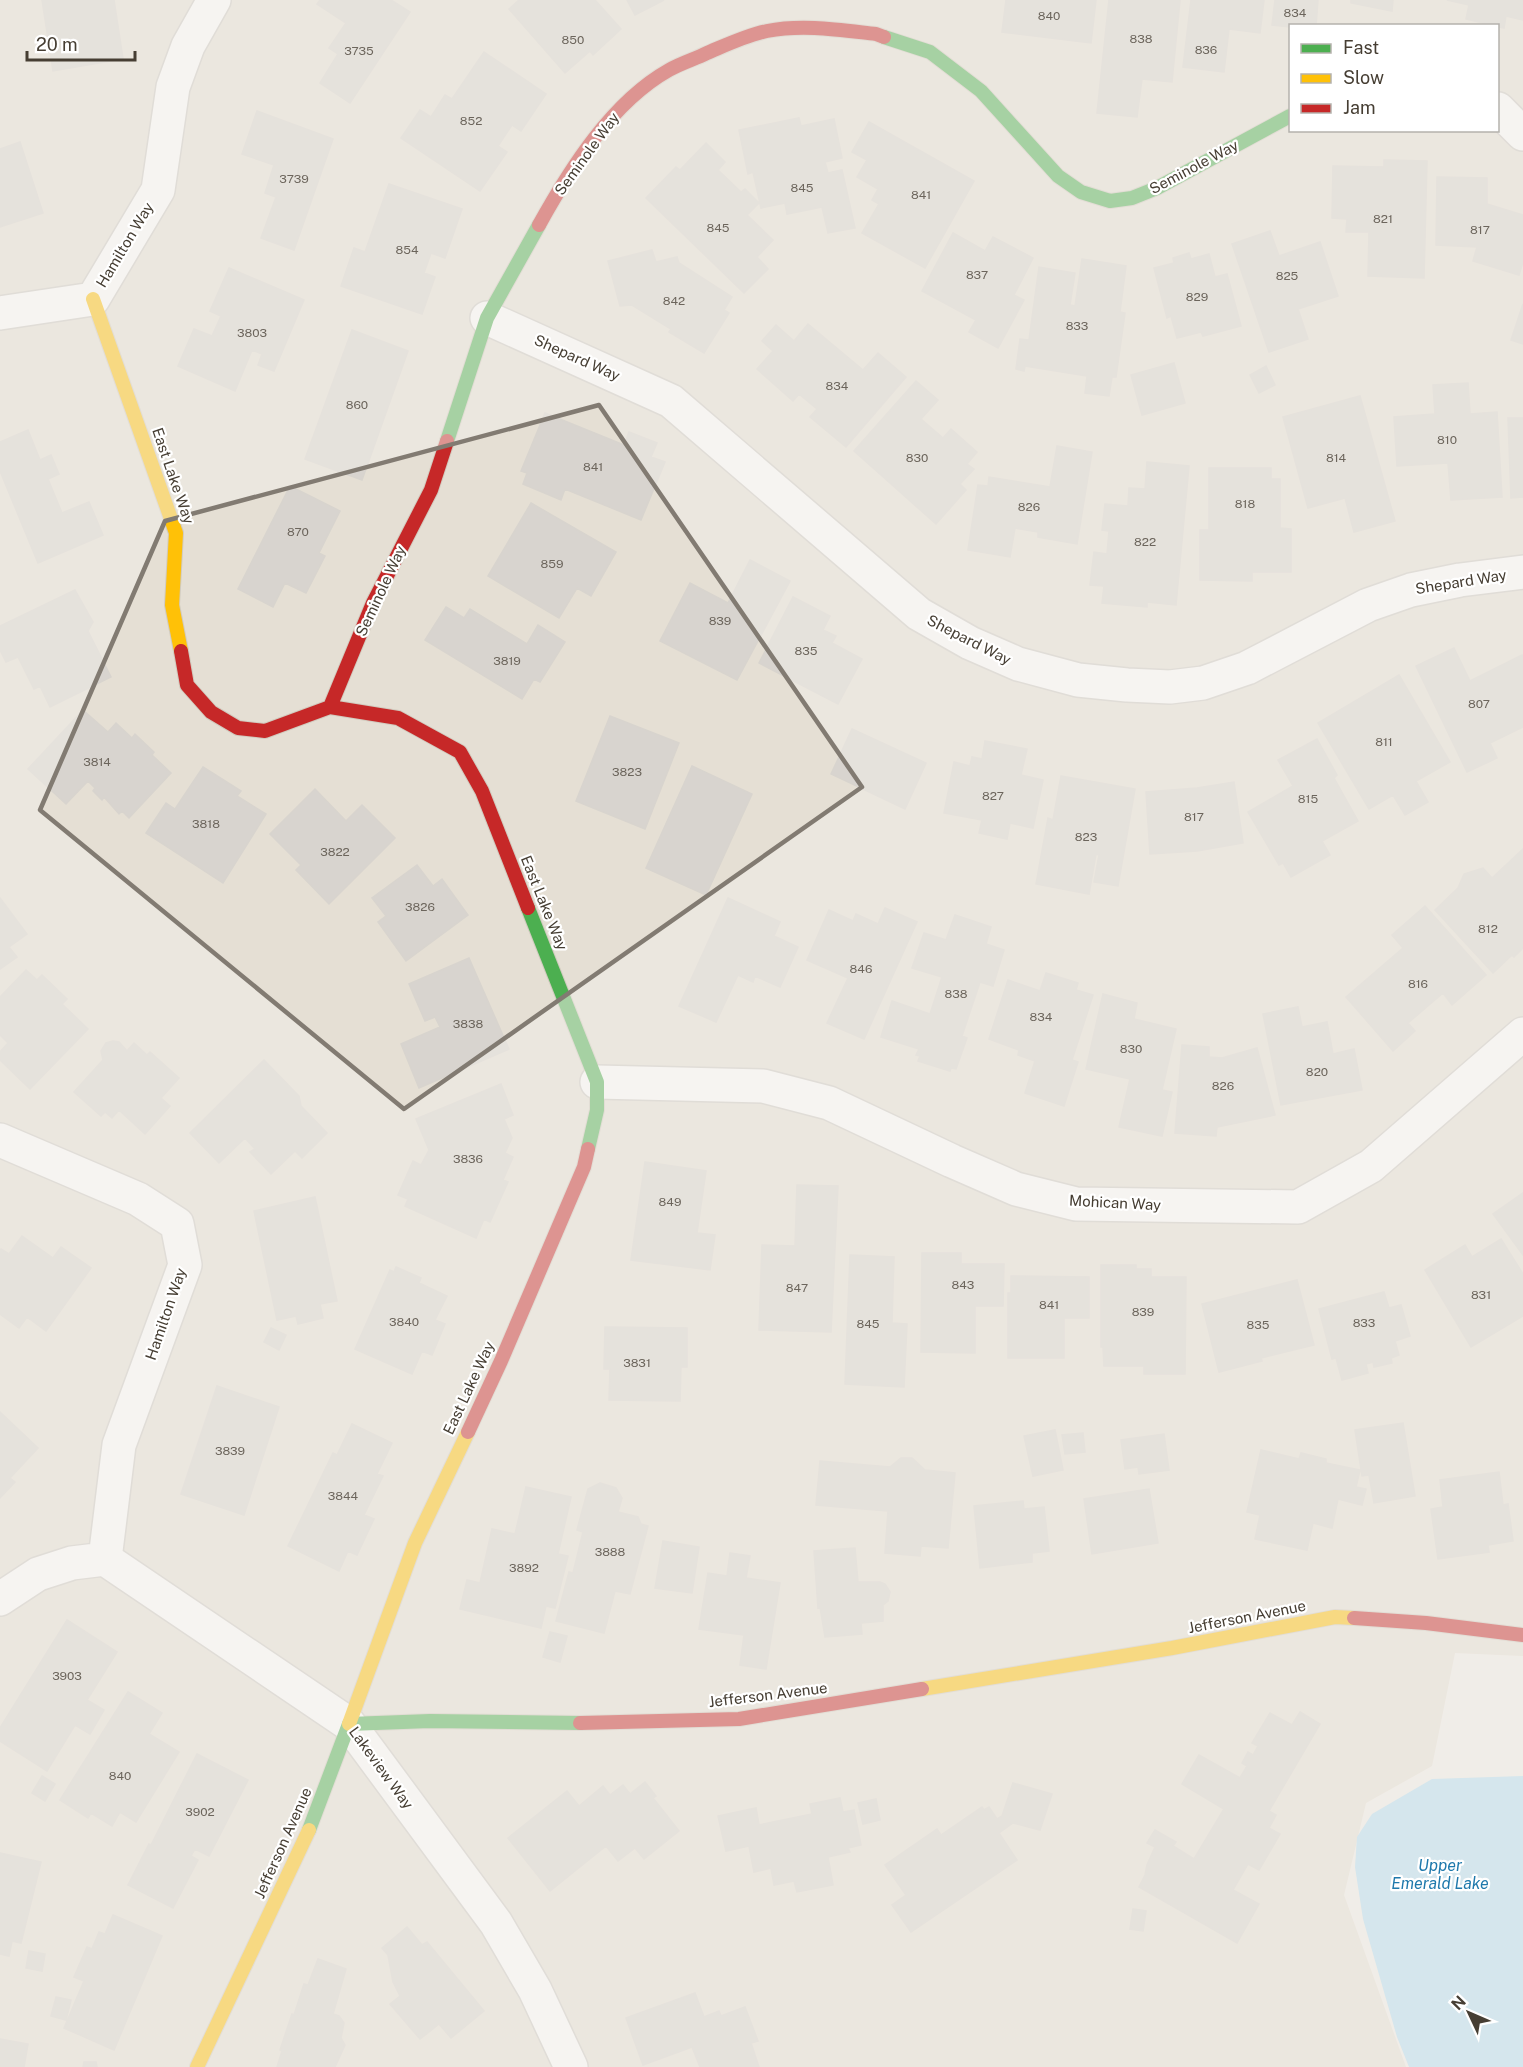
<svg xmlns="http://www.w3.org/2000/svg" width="1523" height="2067" viewBox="0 0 1523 2067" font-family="'Public Sans',sans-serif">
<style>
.residential{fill:#e5dfd4;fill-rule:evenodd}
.water{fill:#b3def3}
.building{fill:#d8d4cf;stroke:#d8d4ce;stroke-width:1.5}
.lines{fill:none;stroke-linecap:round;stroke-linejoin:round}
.street-casing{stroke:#ccc9c4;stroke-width:36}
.fast-casing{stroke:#d1cbbf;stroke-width:16}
.slow-casing{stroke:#d1cbbf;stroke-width:16}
.jam-casing{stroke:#d1cbbf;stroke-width:16}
.street{stroke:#fdfcfc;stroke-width:33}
.fast{stroke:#4caf50;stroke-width:14}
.slow{stroke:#ffc107;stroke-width:14}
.jam{stroke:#c62828;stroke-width:14}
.marked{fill:none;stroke:#827b72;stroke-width:4.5;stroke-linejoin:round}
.labels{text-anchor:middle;stroke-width:4.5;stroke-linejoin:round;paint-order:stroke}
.number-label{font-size:12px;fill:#6c655c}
.street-label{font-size:15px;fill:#463e33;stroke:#fff}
.water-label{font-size:16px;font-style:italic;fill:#1f79ac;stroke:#fff}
</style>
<rect width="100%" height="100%" fill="#f0ede8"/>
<path class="residential" d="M0 0H1523V1656L1455 1653 1432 1766 1366 1803 1344 1895 1406 2067H0ZM1290 26H1498V130H1290Z"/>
<path class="water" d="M1523 1776V2067H1409L1397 2037 1363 1919 1355 1867 1357 1837 1372 1814 1432 1779Z"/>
<path class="building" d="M42 0H114L123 59 53 71Z
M320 0H391L410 12 350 103 320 83 338 54 329 48 346 23 317 4Z
M519 0H595L621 29 593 55 590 51 565 73 509 9Z
M627 0H664L635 15Z
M1006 0H1096L1091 43 1002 32Z
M1109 0H1180L1172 82 1142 79 1137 117 1097 113Z
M1191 0H1264L1260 33 1229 29 1224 72 1183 67Z
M1275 0H1318L1316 26H1290V27L1272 25Z
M1351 0H1393L1392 11 1351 3Z
M1447 0H1523V20L1506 16 1504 28 1466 19 1469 5Z
M484 52 546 94 521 131 512 125 498 146 507 152 480 191 401 138 420 110 431 117 445 95 452 99Z
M257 111 333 139 294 250 261 238 276 197 265 193 274 165 242 154Z
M799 118 801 126 834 119 842 158 825 162 828 173 842 170 855 228 828 233 822 207 787 214 785 203 761 208 753 172 748 174 739 130Z
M869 122 974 181 925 268 862 233 879 204 872 200 878 189 857 177 867 160 852 152Z
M20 142 43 213 0 227V149Z
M706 143 725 162 718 170 741 192 745 189 759 203 747 215 773 240 757 257 768 269 744 293 646 198 676 167 680 170Z
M1384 160 1427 161 1424 278 1368 276 1369 232H1346L1347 219 1332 218 1333 166 1384 167Z
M1437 177 1487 178V204L1523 215V262L1519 275 1473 261 1477 247 1436 245Z
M389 184 462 209 445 258 431 253 424 273 435 277 422 314 341 286 354 248 365 252Z
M1270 231 1279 256 1320 242 1338 296 1298 309 1308 339 1269 352 1232 244Z
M953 233 985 251 993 237 1033 258 1014 295 1024 300 998 348 969 332 976 320 922 291Z
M652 250 656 262 677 257 679 263 732 297 724 310 729 313 704 353 669 332 671 329 632 305 620 306 608 261Z
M1189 253 1191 259 1209 254 1215 277 1227 274 1241 326 1203 336 1201 332 1177 338 1171 316 1167 318 1154 268 1174 263 1173 258Z
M1082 259 1126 266 1120 312 1125 313 1116 377H1112L1109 396 1085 393 1087 376 1025 366 1024 371 1016 369 1020 339 1029 340 1039 267 1075 273 1070 305 1075 306Z
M229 268 304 300 274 371 258 365 262 354 252 350 235 391 178 366 194 329 212 336 221 316 210 311Z
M1523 304V344L1511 340Z
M808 324 863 370 878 353 906 377 846 447 810 417 817 409 799 394 793 401 757 369 773 351 762 341 776 325 794 341Z
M352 330 408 351 362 480 305 459Z
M1174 363 1185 403 1142 415 1131 375Z
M1266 366 1275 385 1259 393 1250 375Z
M916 381 938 400 921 419 943 438 951 429 977 452 967 464 974 469 960 484 966 490 936 524 854 451Z
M1468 383 1470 414 1497 412 1502 497 1451 500 1448 463 1397 466 1394 417 1435 414 1433 385Z
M1360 396 1395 521 1354 532 1345 498 1308 508 1283 417Z
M545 413 624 445 629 432 657 443 651 457 665 462 641 520 565 489 561 500 523 484 527 473 521 471Z
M1508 418H1523V497L1511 498Z
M28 430 40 460 51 455 59 474 48 479 62 513 89 502 103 535 38 563 0 471V442Z
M1057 446 1092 452 1077 544 1038 537V532L1015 528 1010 557 968 550 978 485 988 486 989 477 1050 487Z
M1147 462 1189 466 1176 605 1147 602V607L1102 603 1104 586 1090 585 1094 552 1107 554 1109 531 1102 530 1105 504 1128 506 1129 488 1145 489Z
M1209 468H1271V479H1280V528L1291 529V572H1252V581L1200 580V530H1209Z
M290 486 340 511 319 553 325 556 306 593 285 583 273 607 238 589Z
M531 503 616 552 591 596 577 588 559 618 488 576Z
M750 560 790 581 737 680 660 641 690 583 728 603Z
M75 590 93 622 88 631 111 677 50 707 40 686 34 689 18 657 6 662 0 650V626Z
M793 597 830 616 823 630 836 636 832 643 862 659 838 704 759 663Z
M446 607 464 618 470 609 527 644 538 625 565 642 540 682 534 679 522 699 425 640Z
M1454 648 1470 681 1522 655 1523 657V727L1490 743 1497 758 1467 772 1416 666Z
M1399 675 1450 762 1416 781 1428 802 1405 815 1393 795 1369 809 1318 723Z
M83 710 108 732 116 723 132 738 135 734 154 752 152 755 171 773 129 818 122 811 119 814 104 797 102 800 93 791 95 788 88 781 66 804 28 769Z
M610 716 679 743 645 829 576 801Z
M852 729 926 763 905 809 831 774Z
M1317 739 1337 775 1334 778 1358 821 1322 841 1330 855 1291 877 1283 863 1279 865 1248 812 1293 786 1278 760Z
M985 741 1027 749 1021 775 1043 780 1033 828 1010 823 1007 839 979 833 982 820 944 813 954 762 970 766 972 757 982 759Z
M692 766 752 794 706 895 646 868Z
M203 767 241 791 237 796 266 814 223 883 146 833 166 803 175 809Z
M1061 776 1135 789 1118 886 1094 882 1099 855 1096 854 1089 894 1036 884 1048 818 1053 820Z
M1234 782 1243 843 1197 851 1150 854 1146 792 1197 788Z
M315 789 346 821 362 805 395 838 329 904 296 870 301 865 270 834Z
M1523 849V948L1514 957 1512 955 1493 973 1435 910 1458 888 1464 874 1483 868 1492 878Z
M417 865 433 886 442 879 468 915 406 961 378 922 386 916 372 898Z
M0 898 27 934 9 947 17 957 0 969Z
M728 898 780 922 774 936 798 947 780 987 755 976 753 982 738 975 716 1022 679 1006Z
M1425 906 1486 975 1452 1005 1443 993 1408 1023 1415 1031 1393 1051 1346 997 1403 948 1392 935Z
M885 908 917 922 864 1039 827 1023 848 978 807 960 829 910 853 921 856 914 878 924Z
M955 915 991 927 986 944 1004 950 993 986 980 982 962 1036 967 1038 956 1069 951 1068 950 1071 918 1061 920 1056 916 1055 919 1049 881 1037 892 1001 930 1014 942 977 912 968 924 933 946 940Z
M469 958 509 1049 419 1088 401 1044 440 1027 435 1017 425 1021 409 984Z
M26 970 37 980 42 975 67 999 62 1004 88 1029 30 1089 0 1060V1052L8 1043 0 1035V997Z
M1046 973 1078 983 1076 990 1093 995 1072 1060 1078 1062 1064 1106 1025 1093 1035 1061 1018 1055 1019 1050 989 1039 1008 980 1040 991Z
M1103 994 1137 1003 1134 1019 1176 1029 1162 1090 1172 1092 1162 1136 1119 1127 1130 1079 1086 1069Z
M1298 1007 1302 1027 1327 1022 1333 1054 1354 1049 1362 1090 1281 1105 1263 1014Z
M113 1041 119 1042 127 1051 134 1043 147 1055 150 1052 179 1078 161 1098 170 1106 145 1134 119 1110 112 1118 105 1112 101 1116 74 1092 103 1060 101 1051 106 1043Z
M1182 1045 1209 1047V1057L1222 1058 1257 1048 1275 1115 1217 1127 1216 1136 1175 1133Z
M264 1060 299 1096 301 1106 327 1133 302 1158 295 1151 271 1174 250 1152 255 1149 245 1138 219 1163 190 1133Z
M501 1084 513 1115 504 1119 512 1138 505 1153 513 1157 503 1180 508 1182 490 1222 484 1219 476 1238 405 1206 408 1199 398 1195 413 1161 421 1165 429 1150 416 1119Z
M645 1162 706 1171 697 1233 715 1235 710 1270 631 1260Z
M797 1185 838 1186 831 1332 759 1330 762 1245 795 1246Z
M1523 1193V1255L1493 1214Z
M315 1197 337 1301 320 1304 323 1318 298 1324 296 1316 277 1320 254 1211Z
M22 1236 53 1258 61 1247 91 1268 46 1331 27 1317 19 1328 0 1314V1250L1 1249 9 1254Z
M1501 1239 1523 1274V1316L1471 1347 1425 1270 1465 1245 1472 1257Z
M922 1253H961V1264H1004L1003 1306H975V1353L921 1352Z
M850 1255 894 1257 892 1323 907 1324 904 1387 845 1384Z
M1101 1265H1136V1269H1151V1277H1186L1185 1374H1144V1366H1104L1103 1347H1101Z
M396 1267 421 1278 419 1283 447 1296 435 1320 445 1324 432 1355 422 1351 412 1374 355 1349 390 1270 394 1272Z
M1011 1276 1089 1277V1318H1064V1358H1008V1293H1011Z
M1297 1280 1314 1345 1261 1358 1262 1361 1219 1372 1202 1304Z
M1384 1292 1389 1308 1401 1305 1410 1336 1395 1341 1399 1355 1391 1358 1392 1363 1374 1367 1373 1362 1366 1364 1368 1373 1342 1380 1336 1358 1332 1359 1319 1309Z
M605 1327 687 1328V1367H681L680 1401 609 1400 610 1369H604Z
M271 1328 286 1335 279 1350 264 1342Z
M217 1386 279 1407 244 1515 181 1494Z
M0 1412 38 1448 10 1478 15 1482 0 1498Z
M1403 1423 1415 1496 1374 1503 1369 1475 1362 1476 1355 1430Z
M352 1424 392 1443 377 1474 383 1476 364 1515 374 1519 357 1555 348 1551 339 1571 288 1546 333 1453 337 1455Z
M1055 1430 1063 1470 1033 1476 1024 1436Z
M1083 1433 1085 1452 1065 1454 1062 1435Z
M1164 1434 1169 1470 1139 1474 1138 1467 1125 1469 1121 1440Z
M1261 1450 1299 1459 1301 1453 1326 1459V1463L1360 1470 1356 1487 1366 1489 1362 1505 1338 1499 1332 1528 1313 1523 1307 1550 1255 1539 1260 1515 1247 1512Z
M901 1458H912L925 1470 955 1473 948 1548 921 1546 920 1556 885 1553 888 1511 816 1505 820 1461 890 1467Z
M1499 1472 1503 1505 1508 1504 1513 1541 1488 1545 1489 1552 1438 1559 1431 1509 1443 1507 1440 1480Z
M600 1483 616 1488 622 1498 618 1512 638 1517 641 1524 648 1526 630 1594 615 1591 604 1633 556 1621 569 1572 573 1573 583 1532 577 1530 588 1489Z
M526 1487 571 1497 558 1554 568 1556 555 1608 546 1606 541 1628 460 1609 467 1580 480 1583 492 1529 515 1534Z
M1149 1489 1158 1543 1092 1554 1084 1499Z
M1023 1501 1024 1509 1044 1507 1049 1551 1032 1553V1562L980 1568 974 1506Z
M663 1541 699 1547 692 1593 655 1588Z
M855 1548 858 1582H880L885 1584 890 1592 888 1601 883 1605V1621L861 1623 862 1634 825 1637 820 1607 818 1608 814 1551Z
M730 1553 750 1556 746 1578 780 1583 766 1669 740 1665 744 1635 699 1629 708 1573 727 1576Z
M67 1620 117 1652 87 1700 104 1710 90 1734 75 1725 47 1771 0 1741V1728Z
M550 1632 567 1636 560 1662 543 1657Z
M128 1692 162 1713 149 1734 179 1752 136 1822 120 1812 112 1826 91 1813 88 1818 60 1800Z
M1300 1712 1320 1724 1269 1811 1276 1815 1269 1828 1280 1834 1259 1870 1248 1864 1233 1890 1259 1904 1237 1943 1139 1887 1145 1875 1147 1865 1155 1847 1147 1843 1155 1830 1176 1842 1173 1846 1194 1859 1224 1809 1182 1784 1199 1755 1240 1778 1247 1766 1242 1763 1248 1752 1253 1755 1258 1746 1252 1743 1270 1713 1292 1725Z
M197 1754 248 1780 209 1856 195 1849 191 1856 198 1860 173 1908 128 1885 149 1844 151 1845Z
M42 1776 55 1784 45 1801 32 1793Z
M645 1782 656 1796 653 1798 679 1831 644 1859 635 1848 618 1861 606 1846 550 1891 508 1838 567 1791 579 1806 603 1786 610 1795 623 1785 630 1794Z
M1013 1783 1052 1794 1040 1830 1013 1823 999 1833 1017 1860 911 1932 892 1905 906 1895 885 1865 937 1829 941 1835 982 1807 984 1810 989 1807 997 1819 1002 1816Z
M840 1798 843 1812 854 1810 861 1845 848 1848 850 1852 828 1857 833 1885 797 1892 794 1881 774 1885 771 1868 754 1872 749 1846 726 1851 718 1816 756 1808 759 1825 812 1814 810 1804Z
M876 1799 880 1820 863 1824 858 1803Z
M0 1853 41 1862 21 1943 12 1941 9 1956 0 1954Z
M1133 1909 1146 1911 1143 1931 1130 1929Z
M113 1915 162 1936 114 2050 64 2028 84 1981 74 1977 87 1947 92 1949 99 1932 105 1934Z
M407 1927 422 1945 427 1942 484 2011 451 2038 439 2024 420 2039 390 2004 400 1996 393 1982 388 1955 382 1948Z
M29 1951 45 1954 42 1971 26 1968Z
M318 1959 346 1969 333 2014 339 2016 344 2023 341 2038 345 2045 335 2067H277L282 2051 280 2050 292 2014 294 2015 304 1984 308 1985Z
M695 1993 704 2017 719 2011 721 2016 745 2007 758 2041 751 2043 759 2067H700L692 2047 643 2065 626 2018Z
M56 1997 71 2000 66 2020 51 2016Z
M0 2039 28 2044 24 2067H0Z
M84 2062H96L97 2067H83Z"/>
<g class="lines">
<g class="street-casing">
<path id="street" d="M1498 109 1523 134
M0 313 93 299 158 190 173 87 188 46 214 0
M487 318 671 401 919 614 970 643 1018 664 1078 680 1127 685 1170 687 1203 683 1247 668 1368 605 1411 590 1460 580 1523 572
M597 1082 763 1086 829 1103 952 1161 1016 1189 1076 1204 1298 1207 1371 1166 1523 1034
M0 1140 138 1199 177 1224 185 1265 119 1445 105 1559
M0 1599 38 1574 72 1563 105 1559 349 1724 496 1923 535 1990 571 2067"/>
</g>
<g class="fast-casing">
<path id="fast" d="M884 37 930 52 981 91 1058 176 1081 192 1110 201 1132 198 1157 188 1290 116
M447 441 487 318 539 225
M528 908 597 1082V1110L588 1149
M309 1830 349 1724 430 1721 580 1723"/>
</g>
<g class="slow-casing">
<path id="slow" d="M93 299 176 533 172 605 181 651
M922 1689 1172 1648 1335 1617 1354 1618
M349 1724 415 1543 468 1432
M197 2067 309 1830"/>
</g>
<g class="jam-casing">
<path id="jam" d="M539 225C570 169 612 102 669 70 681 63 695 59 707 53 726 45 747 35 767 31 803 24 840 30 876 34L884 37
M181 651 187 685 211 712 238 728 265 731 330 707 398 718 460 752 482 791 528 908
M330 707 373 603 431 490 447 441
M468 1432 501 1361 584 1167 588 1149
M1354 1618 1426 1623 1523 1635
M580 1723 739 1719 922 1689"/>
</g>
<use href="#street" class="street"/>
<use href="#fast" class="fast"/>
<use href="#slow" class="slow"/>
<use href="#jam" class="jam"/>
</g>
<path d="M0 0H1523V2067H0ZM599 405 862 787 404 1109 40 810 165 521Z" fill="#f0ede8" fill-opacity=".55" fill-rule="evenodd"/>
<path class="marked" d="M599 405 862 787 404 1109 40 810 165 521Z"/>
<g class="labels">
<g class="number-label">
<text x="1295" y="17">834</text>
<text x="1049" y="20">840</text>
<text x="1141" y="43">838</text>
<text x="573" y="44">850</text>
<text x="1206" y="54">836</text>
<text x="359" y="55">3735</text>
<text x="471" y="125">852</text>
<text x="294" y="183">3739</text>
<text x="802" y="192">845</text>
<text x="921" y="199">841</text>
<text x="1383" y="223">821</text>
<text x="718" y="232">845</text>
<text x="1480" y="234">817</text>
<text x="407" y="254">854</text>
<text x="977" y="279">837</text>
<text x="1287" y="280">825</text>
<text x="1197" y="301">829</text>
<text x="674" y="305">842</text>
<text x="1077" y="330">833</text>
<text x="252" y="337">3803</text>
<text x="837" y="390">834</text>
<text x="357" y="409">860</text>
<text x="1447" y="444">810</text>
<text x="917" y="462">830</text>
<text x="1336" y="462">814</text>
<text x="593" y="471">841</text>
<text x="1245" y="508">818</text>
<text x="1029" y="511">826</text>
<text x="298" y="536">870</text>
<text x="1145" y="546">822</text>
<text x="552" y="568">859</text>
<text x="720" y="625">839</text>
<text x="806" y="655">835</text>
<text x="507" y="665">3819</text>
<text x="1479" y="708">807</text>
<text x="1384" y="746">811</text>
<text x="97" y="766">3814</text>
<text x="627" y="776">3823</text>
<text x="993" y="800">827</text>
<text x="1308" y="803">815</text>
<text x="1194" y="821">817</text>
<text x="206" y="828">3818</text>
<text x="1086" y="841">823</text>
<text x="335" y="856">3822</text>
<text x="420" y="911">3826</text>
<text x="1488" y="933">812</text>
<text x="861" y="973">846</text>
<text x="1418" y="988">816</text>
<text x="956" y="998">838</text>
<text x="1041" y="1021">834</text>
<text x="468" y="1028">3838</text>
<text x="1131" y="1053">830</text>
<text x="1317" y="1076">820</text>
<text x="1223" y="1090">826</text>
<text x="468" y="1163">3836</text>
<text x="670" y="1206">849</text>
<text x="963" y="1289">843</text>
<text x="797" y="1292">847</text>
<text x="1481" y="1299">831</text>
<text x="1049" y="1309">841</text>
<text x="1143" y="1316">839</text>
<text x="404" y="1326">3840</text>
<text x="1364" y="1327">833</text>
<text x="868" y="1328">845</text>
<text x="1258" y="1329">835</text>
<text x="637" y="1367">3831</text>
<text x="230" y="1455">3839</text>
<text x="343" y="1500">3844</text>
<text x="610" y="1556">3888</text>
<text x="524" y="1572">3892</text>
<text x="67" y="1680">3903</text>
<text x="120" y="1780">840</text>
<text x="200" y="1816">3902</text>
</g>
<g class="street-label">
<text transform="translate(587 154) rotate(-54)" y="5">Seminole Way</text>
<text transform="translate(1194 167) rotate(-28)" y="5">Seminole Way</text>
<text transform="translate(125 245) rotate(-59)" y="5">Hamilton Way</text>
<text transform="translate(577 358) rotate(24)" y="5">Shepard Way</text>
<text transform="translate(173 476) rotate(71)" y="5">East Lake Way</text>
<text transform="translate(1461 582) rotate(-9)" y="5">Shepard Way</text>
<text transform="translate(381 591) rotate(-65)" y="5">Seminole Way</text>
<text transform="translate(969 640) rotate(27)" y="5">Shepard Way</text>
<text transform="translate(544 903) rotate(68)" y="5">East Lake Way</text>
<text transform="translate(1115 1203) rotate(3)" y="5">Mohican Way</text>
<text transform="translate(166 1314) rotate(-71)" y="5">Hamilton Way</text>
<text transform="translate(469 1388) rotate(-65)" y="5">East Lake Way</text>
<text transform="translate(1247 1617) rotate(-11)" y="5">Jefferson Avenue</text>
<text transform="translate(768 1695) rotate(-7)" y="5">Jefferson Avenue</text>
<text transform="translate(381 1768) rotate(54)" y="5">Lakeview Way</text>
<text transform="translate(283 1843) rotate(-66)" y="5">Jefferson Avenue</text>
</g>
<g class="water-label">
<text x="1440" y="1871">Upper<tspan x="1440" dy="18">Emerald Lake</tspan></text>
</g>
</g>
<rect x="1289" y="24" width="210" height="108" fill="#ffffff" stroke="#b5b2ad" stroke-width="1.5"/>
<rect x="1301" y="44" width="30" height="9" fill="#4caf50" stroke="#b5b2ad" stroke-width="1.5"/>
<text x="1343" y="54" font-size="18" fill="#463e33">Fast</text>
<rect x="1301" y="74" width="30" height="9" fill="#ffc107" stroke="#b5b2ad" stroke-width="1.5"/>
<text x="1343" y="84" font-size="18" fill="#463e33">Slow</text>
<rect x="1301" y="104" width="30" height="9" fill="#c62828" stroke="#b5b2ad" stroke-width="1.5"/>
<text x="1343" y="114" font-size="18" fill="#463e33">Jam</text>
<g transform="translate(1469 2013) rotate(314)" stroke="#ffffff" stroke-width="4.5" paint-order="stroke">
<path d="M0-4.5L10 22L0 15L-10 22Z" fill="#463e33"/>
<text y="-9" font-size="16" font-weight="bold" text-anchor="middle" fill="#463e33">N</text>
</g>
<path d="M27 51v9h108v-9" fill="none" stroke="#463e33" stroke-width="3"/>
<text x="36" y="51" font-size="18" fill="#463e33" stroke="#ffffff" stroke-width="4.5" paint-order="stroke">20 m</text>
</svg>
